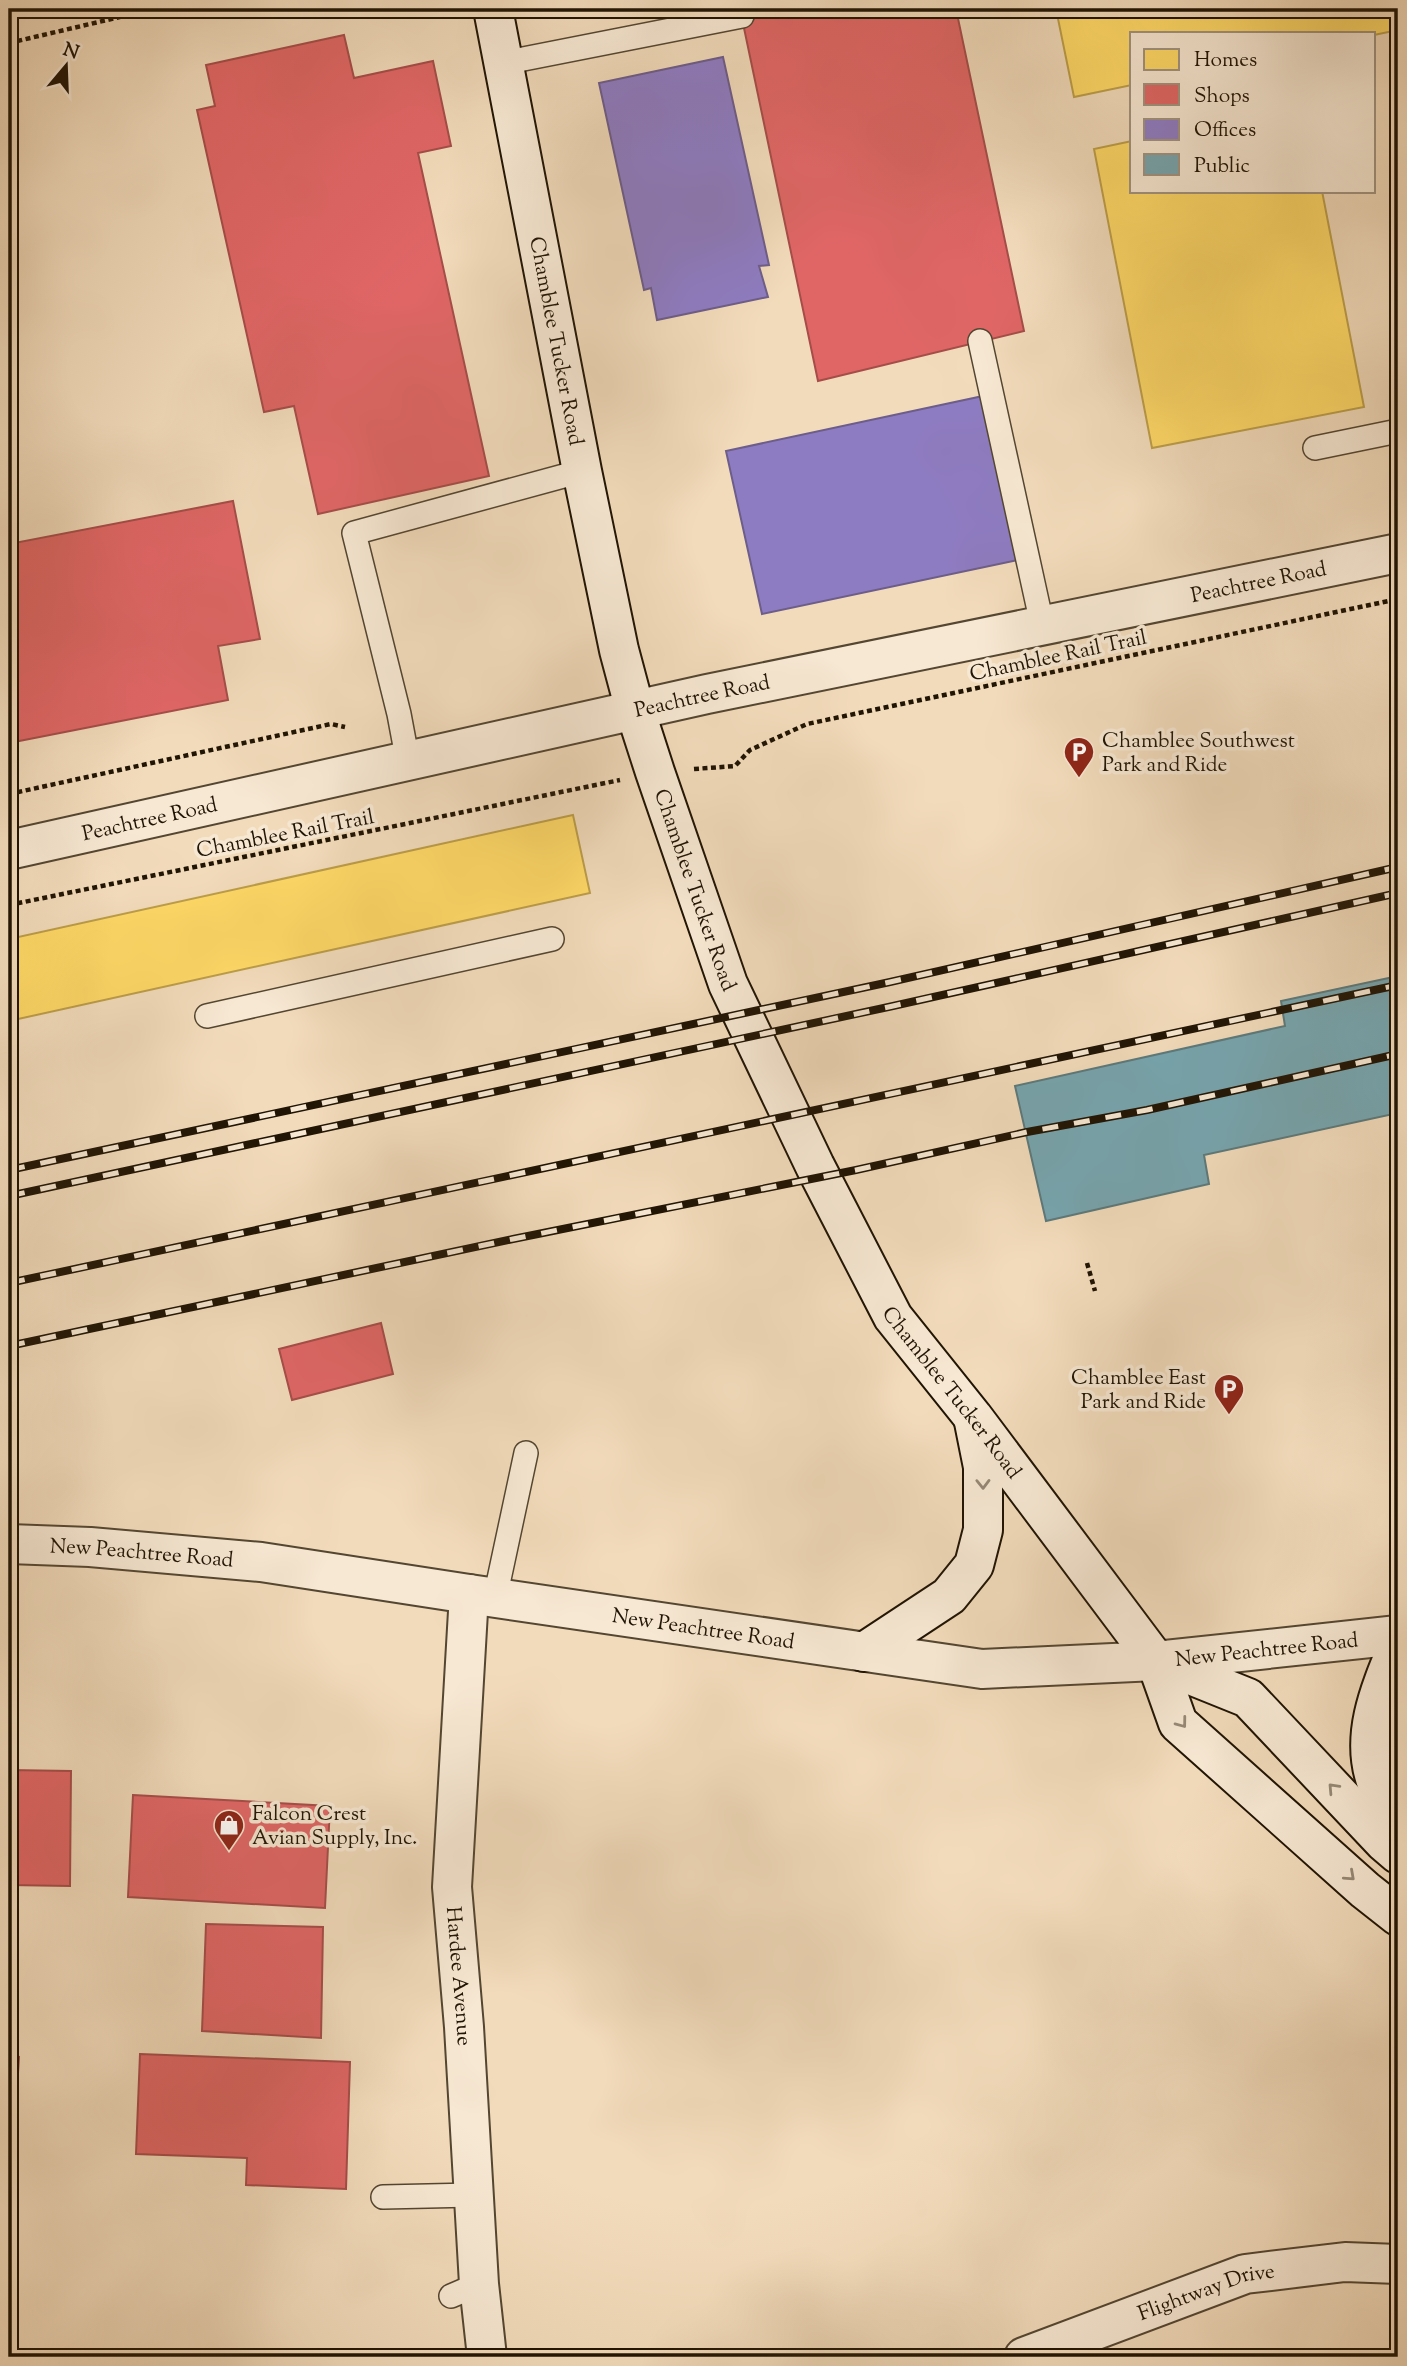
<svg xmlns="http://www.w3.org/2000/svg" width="1407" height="2366" viewBox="0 0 1407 2366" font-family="'Sorts Mill Goudy',serif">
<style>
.homes{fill:#ffd966;stroke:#bc9e49;stroke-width:2}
.shops{fill:#e06666;stroke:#a64d49;stroke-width:2}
.offices{fill:#8e7cc3;stroke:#6d5d8a;stroke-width:2}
.public{fill:#76a5af;stroke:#5c7a7c;stroke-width:2}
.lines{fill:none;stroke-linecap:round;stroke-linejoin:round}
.service-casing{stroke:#544632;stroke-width:26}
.minor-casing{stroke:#544632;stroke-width:42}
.tertiary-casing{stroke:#544632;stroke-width:42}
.secondary-casing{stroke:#201404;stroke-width:42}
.path{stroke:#201404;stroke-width:4.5;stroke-dasharray:5 3.5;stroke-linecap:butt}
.service{stroke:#f7e8d3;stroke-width:23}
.minor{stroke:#f7e8d3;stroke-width:38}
.tertiary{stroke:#f7e8d3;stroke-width:38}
.secondary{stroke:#f7e8d3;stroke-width:38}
.rail-casing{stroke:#201404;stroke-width:8}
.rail{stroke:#f7e8d3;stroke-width:5;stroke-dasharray:16;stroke-linecap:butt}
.oneway{stroke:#968976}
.labels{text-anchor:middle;stroke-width:7;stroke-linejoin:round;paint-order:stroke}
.street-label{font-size:21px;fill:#201404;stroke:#f7e8d3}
.poi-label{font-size:21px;fill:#201404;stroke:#f7e8d3;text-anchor:start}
</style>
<rect width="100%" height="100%" fill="#f2dbbb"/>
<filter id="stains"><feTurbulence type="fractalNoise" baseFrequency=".00286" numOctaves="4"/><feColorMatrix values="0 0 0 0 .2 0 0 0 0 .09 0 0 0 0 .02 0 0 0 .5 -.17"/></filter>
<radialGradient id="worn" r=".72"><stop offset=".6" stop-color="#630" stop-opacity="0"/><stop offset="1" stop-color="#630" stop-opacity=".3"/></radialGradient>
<path class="homes" d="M1056 9H1398V30L1374 35V33H1132V85L1074 97Z
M1132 141V191H1322L1364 407 1152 448 1094 149Z
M573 815 590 893 9 1021V939Z"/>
<path class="shops" d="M740 9H956L1024 331 818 381Z
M344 35 354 78 433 61 451 146 418 153 489 476 318 514 294 406 264 412 197 110 215 106 206 65Z
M233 501 260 639 218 646 228 700 9 743V544Z
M381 1323 393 1374 292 1400 279 1349Z
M9 1770 71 1771 70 1886 9 1885Z
M133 1795 330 1806 325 1908 128 1897Z
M206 1924 323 1927 321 2038 202 2031Z
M140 2054 350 2062 346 2189 246 2185 247 2158 136 2154Z
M9 2056 19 2057 11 2186H9Z"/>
<path class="offices" d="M723 57 769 265 759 266 768 297 657 320 651 288 644 290 599 83Z
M983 396 1018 560 762 614 726 451Z"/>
<path class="public" d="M1398 976V1113L1204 1155 1209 1184 1046 1221 1015 1086 1285 1026 1281 1001Z"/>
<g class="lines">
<g class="service-casing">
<path id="service" d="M503 63 742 16
M980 341 1042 624
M1315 448 1398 431
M408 762 399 714 354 533 582 471
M207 1016 552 939
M495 1598 526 1453
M383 2197 473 2195
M451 2296 479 2284"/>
</g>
<g class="minor-casing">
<g id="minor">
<path id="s1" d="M469 1594 452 1887 464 2027 479 2284 487 2357"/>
<path id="s2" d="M1024 2357 1245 2274 1345 2262 1398 2264"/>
</g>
</g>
<g class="tertiary-casing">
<g id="tertiary">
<path id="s3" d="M9 850 707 694 1398 553"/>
<path id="s4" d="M9 1544 90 1547 261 1562 469 1594 982 1669 1156 1661 1398 1635"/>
</g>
</g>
<g class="secondary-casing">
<g id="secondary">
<path id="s5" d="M493 9 582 471 619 650 635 710 655 772 728 984 815 1166 893 1317 973 1417 1156 1661 1178 1723 1365 1890 1398 1916"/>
<path d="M1398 1646C1380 1689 1359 1737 1377 1784 1381 1796 1391 1806 1398 1816"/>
<path d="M864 1652 949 1596 974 1565 983 1530V1467L974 1422"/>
<path d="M1156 1661 1248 1698 1384 1842 1398 1854"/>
</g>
</g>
<path class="path" d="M9 43 154 9
M694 769 735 766 750 750 807 724 1398 599
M9 794 331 724 345 727
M9 905 620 780
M1087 1263 1095 1291"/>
<use href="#service" class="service"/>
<use href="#minor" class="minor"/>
<use href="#tertiary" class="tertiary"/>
<use href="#secondary" class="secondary"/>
<g class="rail-casing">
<path id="rail" d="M9 1170 890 982 1398 867
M9 1196 893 1006 1398 893
M9 1283 1398 985
M9 1346 513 1239 856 1170 1027 1132 1147 1110 1398 1054"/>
</g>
<use href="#rail" class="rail"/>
</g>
<defs><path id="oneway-chevron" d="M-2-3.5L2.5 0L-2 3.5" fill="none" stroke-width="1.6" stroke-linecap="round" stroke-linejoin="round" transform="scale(1.75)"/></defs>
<g class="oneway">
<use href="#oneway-chevron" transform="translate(983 1484) rotate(89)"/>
<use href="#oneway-chevron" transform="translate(1182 1723) rotate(53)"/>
<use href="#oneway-chevron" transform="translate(1333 1788) rotate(-133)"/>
<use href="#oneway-chevron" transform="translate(1350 1876) rotate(42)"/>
</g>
<defs>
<g id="parking-pin" transform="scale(1.575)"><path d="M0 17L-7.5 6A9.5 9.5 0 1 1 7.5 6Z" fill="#8f2418" stroke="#f7e8d3"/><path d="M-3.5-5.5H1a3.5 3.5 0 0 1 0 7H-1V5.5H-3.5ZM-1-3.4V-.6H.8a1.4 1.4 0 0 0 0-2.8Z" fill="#fff"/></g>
<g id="shop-pin" transform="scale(1.575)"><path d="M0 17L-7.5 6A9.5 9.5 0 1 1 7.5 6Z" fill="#8f2418" stroke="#f7e8d3"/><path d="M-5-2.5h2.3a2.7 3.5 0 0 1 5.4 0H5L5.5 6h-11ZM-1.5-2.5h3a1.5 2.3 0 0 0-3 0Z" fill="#fff"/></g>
</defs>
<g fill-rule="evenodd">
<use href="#parking-pin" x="1079" y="752"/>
<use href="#parking-pin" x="1229" y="1389"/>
<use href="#shop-pin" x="229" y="1825"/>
</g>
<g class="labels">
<g class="street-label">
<text dy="7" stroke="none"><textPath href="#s5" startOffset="338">Chamblee Tucker Road</textPath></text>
<text dy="7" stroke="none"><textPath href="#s3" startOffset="1278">Peachtree Road</textPath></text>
<text transform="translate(1058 655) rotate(-12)" y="7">Chamblee Rail Trail</text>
<text dy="7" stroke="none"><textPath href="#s3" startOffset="710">Peachtree Road</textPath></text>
<text dy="7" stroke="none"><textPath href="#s3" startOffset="144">Peachtree Road</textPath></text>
<text transform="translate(285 833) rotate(-11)" y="7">Chamblee Rail Trail</text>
<text dy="7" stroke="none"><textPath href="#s5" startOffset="905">Chamblee Tucker Road</textPath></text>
<text dy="7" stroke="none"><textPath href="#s5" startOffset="1472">Chamblee Tucker Road</textPath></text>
<text dy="7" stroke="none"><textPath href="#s4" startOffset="133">New Peachtree Road</textPath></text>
<text dy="7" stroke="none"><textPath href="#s4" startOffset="700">New Peachtree Road</textPath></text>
<text dy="7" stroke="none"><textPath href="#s4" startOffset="1267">New Peachtree Road</textPath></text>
<text dy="7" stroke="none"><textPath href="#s1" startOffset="383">Hardee Avenue</textPath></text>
<text dy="7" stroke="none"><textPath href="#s2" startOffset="194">Flightway Drive</textPath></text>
</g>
<g class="poi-label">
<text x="1102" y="747">Chamblee Southwest<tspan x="1102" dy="24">Park and Ride</tspan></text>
<text x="1206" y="1384" text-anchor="end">Chamblee East<tspan x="1206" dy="24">Park and Ride</tspan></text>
<text x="252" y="1820">Falcon Crest<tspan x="252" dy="24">Avian Supply, Inc.</tspan></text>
</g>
</g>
<rect width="1407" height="2366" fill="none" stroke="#f2dbbb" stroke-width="35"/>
<rect x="10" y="10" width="1386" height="2345" fill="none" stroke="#201404" stroke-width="3.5"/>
<rect x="18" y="18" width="1372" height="2331" fill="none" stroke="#201404" stroke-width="2"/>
<rect x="1130" y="32" width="245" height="161" fill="#f7e8d3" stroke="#a19380" stroke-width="2"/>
<rect x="1144" y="49" width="35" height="21" fill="#ffd966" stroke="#a19380" stroke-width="2"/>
<text x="1194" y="66" font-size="21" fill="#201404">Homes</text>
<rect x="1144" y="84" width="35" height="21" fill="#e06666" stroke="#a19380" stroke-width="2"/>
<text x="1194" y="102" font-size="21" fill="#201404">Shops</text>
<rect x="1144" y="119" width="35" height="21" fill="#8e7cc3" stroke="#a19380" stroke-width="2"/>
<text x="1194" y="136" font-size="21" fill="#201404">Offices</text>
<rect x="1144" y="154" width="35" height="21" fill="#76a5af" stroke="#a19380" stroke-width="2"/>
<text x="1194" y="172" font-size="21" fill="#201404">Public</text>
<g transform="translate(66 66) rotate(19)" stroke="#f7e8d3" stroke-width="5" paint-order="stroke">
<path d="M0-5L12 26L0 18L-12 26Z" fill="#201404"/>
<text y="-10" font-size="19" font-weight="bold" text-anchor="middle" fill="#201404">N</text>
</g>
<rect width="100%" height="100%" filter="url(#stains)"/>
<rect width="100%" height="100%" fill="url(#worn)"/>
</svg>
